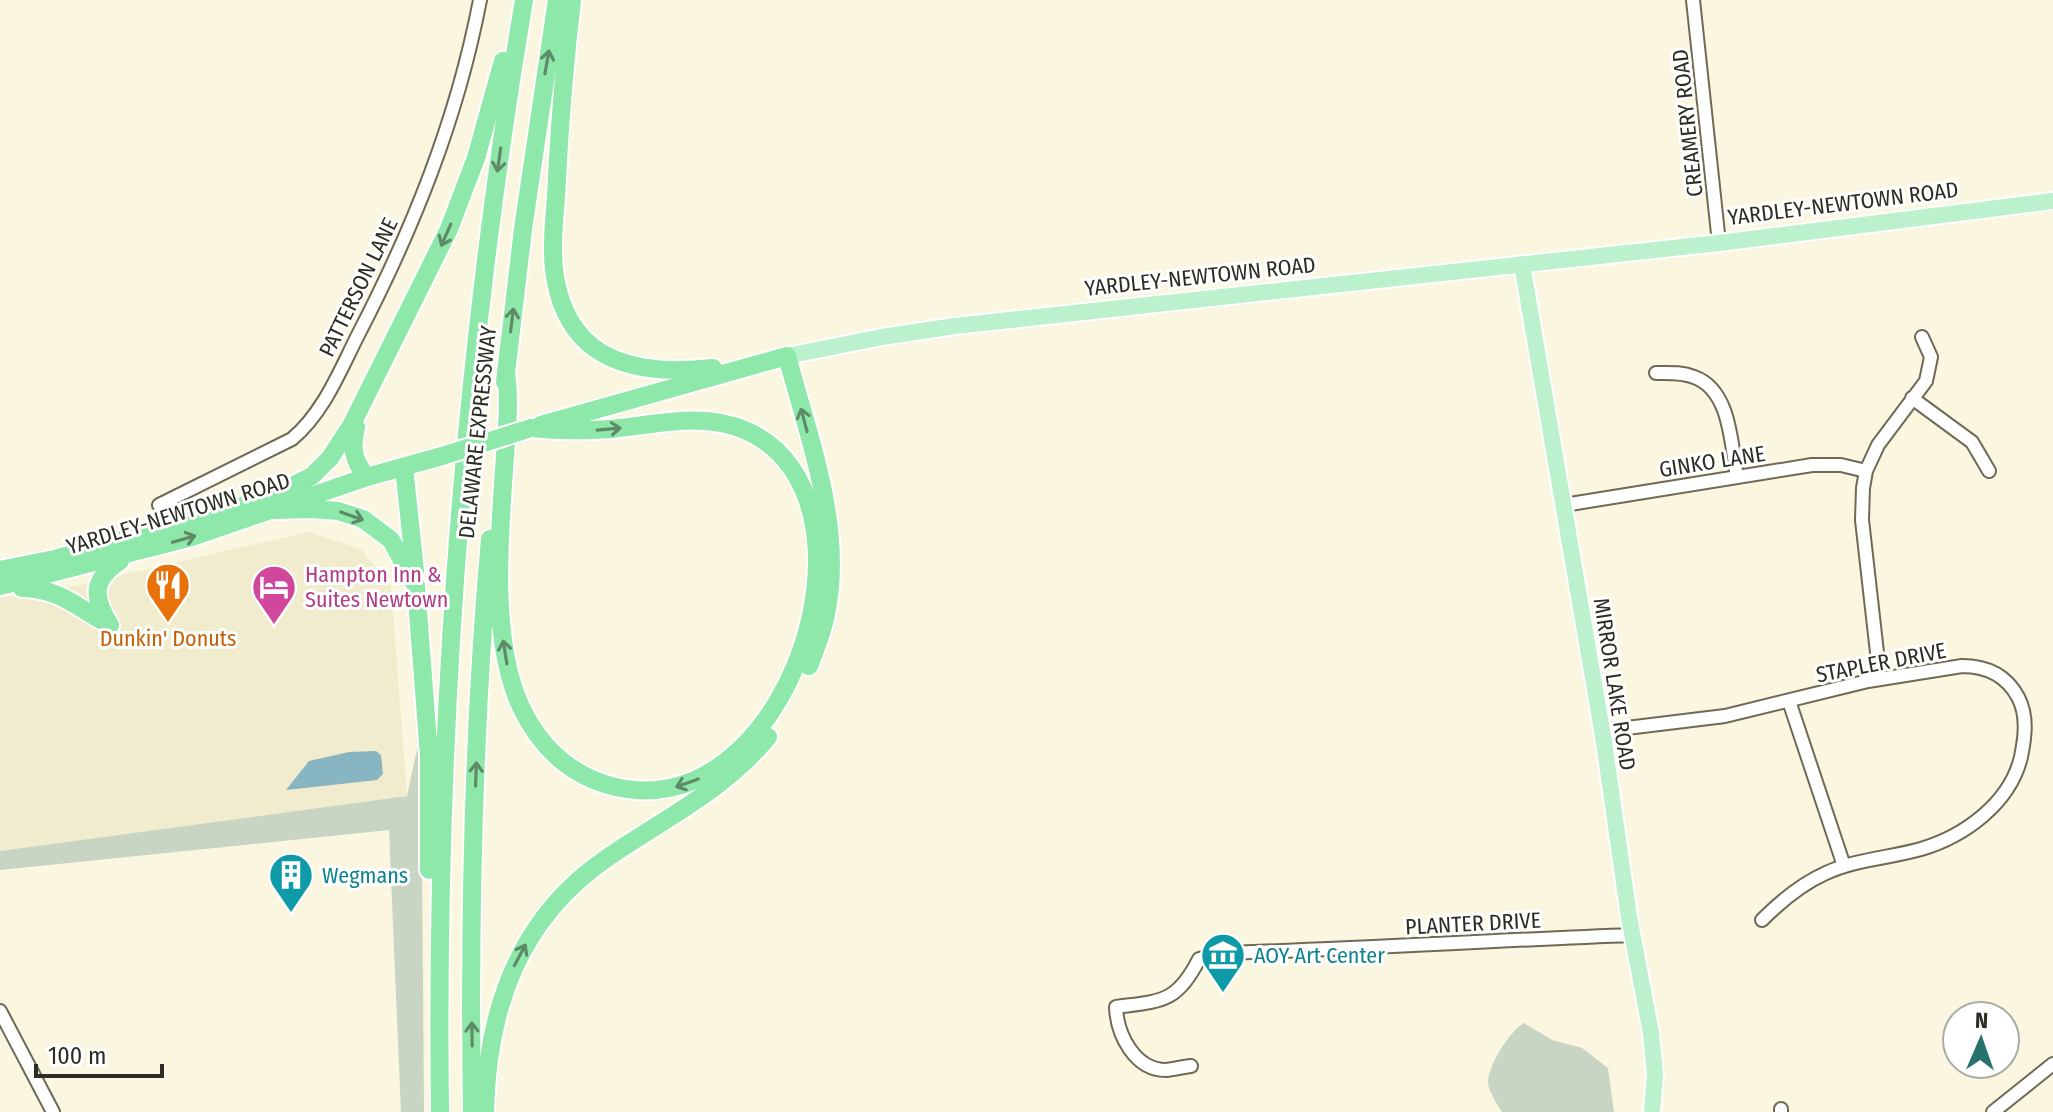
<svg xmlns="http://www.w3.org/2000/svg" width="2053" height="1112" viewBox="0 0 2053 1112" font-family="'Fira Sans Condensed',sans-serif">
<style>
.built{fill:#f1eccd}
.green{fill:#c7d5c2}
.water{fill:#88b5c2}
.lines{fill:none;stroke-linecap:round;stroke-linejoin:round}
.minor-casing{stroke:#6e6a56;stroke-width:16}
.major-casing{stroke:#fff;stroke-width:20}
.highway-casing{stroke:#fff;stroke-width:22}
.minor{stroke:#fff;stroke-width:12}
.major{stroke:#bbf1cc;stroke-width:16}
.highway{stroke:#8ee8aa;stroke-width:18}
.highway-bridge-casing{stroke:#fff;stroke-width:22;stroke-linecap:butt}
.highway-bridge{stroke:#8ee8aa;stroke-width:18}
.oneway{stroke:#5e8a67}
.labels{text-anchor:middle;stroke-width:6;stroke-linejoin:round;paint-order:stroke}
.street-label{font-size:22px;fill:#2e2d24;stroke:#fff}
.hotel-label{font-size:22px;fill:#b23c85;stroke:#fff;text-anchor:start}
.food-label{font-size:22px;fill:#c56008;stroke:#fff}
.culture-label{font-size:22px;fill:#0d838f;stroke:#fff;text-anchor:start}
</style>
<rect width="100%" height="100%" fill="#faf6df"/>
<path class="built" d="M308 532 361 549 391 586 407 796 0 851V598L79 585Z"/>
<path class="green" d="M421 731 424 1112H401L389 830 0 870V851L407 796Z
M1524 1023 1552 1040 1582 1048 1608 1068 1614 1112H1502C1497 1104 1489 1092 1488 1083 1488 1065 1510 1031 1524 1023Z"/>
<path class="water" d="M376 751 381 755 383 774 377 780 286 790 309 761 349 752Z"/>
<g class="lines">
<g class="minor-casing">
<path id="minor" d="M1693 0 1719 243
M1656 373C1669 373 1682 372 1694 377 1731 390 1731 445 1737 477
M1912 398 1972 442 1989 471
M159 505 292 439C323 413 339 373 357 337 413 229 457 120 480 0
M1564 505 1812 465H1841L1866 471
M1880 679 1862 520 1863 488 1866 471 1878 445 1926 381 1931 357 1922 337
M1789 701 1844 866
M1602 731 1725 716 1868 681 1962 666C1986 666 2006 675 2018 697 2028 716 2025 737 2021 757 2010 803 1965 836 1921 849 1890 858 1856 859 1826 873 1801 884 1781 901 1762 920
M0 1011 53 1112
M1191 1066C1183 1067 1174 1069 1166 1070 1135 1070 1117 1035 1116 1007 1161 1001 1177 1003 1199 959L1223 953C1360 949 1496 940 1633 935
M1781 1112V1109
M1993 1112 2053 1064"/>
</g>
<g class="major-casing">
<path id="major" d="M1522 264 1604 742 1629 917 1651 1033 1655 1074 1652 1112
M787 356 882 337 955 326 1719 243 2053 201"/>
</g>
<g class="highway-casing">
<path id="highway" d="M572 0C565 59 560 118 557 178 556 211 549 249 556 282 572 365 642 376 713 368
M506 372C510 404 507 424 505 456 500 530 489 639 521 707 539 745 568 773 608 785 787 837 896 498 747 431 703 411 655 425 610 429 583 431 558 431 531 428
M505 382 523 229 557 0
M541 425 787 356C809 439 844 528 826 614 823 632 815 649 809 666
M356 427C351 448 353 461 367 477
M404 467 415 571
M268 498 312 476 330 458 351 426 449 229 476 158 503 61
M275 510 311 509 338 511 363 519 391 540 416 586 429 755V870
M0 570 55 559 278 496
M0 586 192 537 367 477 442 456
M22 588C62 589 77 608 110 625
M110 625C93 598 91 580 120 561
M440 1112C435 739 462 368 524 0
M472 1112C469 921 473 729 490 539
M485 1112C487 1009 519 918 607 858 665 818 722 792 768 737"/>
</g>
<use href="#minor" class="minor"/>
<use href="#major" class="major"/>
<use href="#highway" class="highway"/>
<g class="highway-bridge-casing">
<path id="highway-bridge" d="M442 456 531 428"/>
</g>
<use href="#highway-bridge" class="highway-bridge"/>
</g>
<defs><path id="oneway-shaft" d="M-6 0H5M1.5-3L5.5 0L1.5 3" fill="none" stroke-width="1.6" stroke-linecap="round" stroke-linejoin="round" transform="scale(2)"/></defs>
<g class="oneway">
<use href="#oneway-shaft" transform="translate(547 62) rotate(-80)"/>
<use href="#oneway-shaft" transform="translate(499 160) rotate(98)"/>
<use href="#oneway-shaft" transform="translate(446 235) rotate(114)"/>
<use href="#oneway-shaft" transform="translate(512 320) rotate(-83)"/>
<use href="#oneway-shaft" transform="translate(804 420) rotate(-105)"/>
<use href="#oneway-shaft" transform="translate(609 429) rotate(-5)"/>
<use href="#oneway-shaft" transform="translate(352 516) rotate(20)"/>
<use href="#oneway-shaft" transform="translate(184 539) rotate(-16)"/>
<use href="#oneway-shaft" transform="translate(505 652) rotate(-99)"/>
<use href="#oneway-shaft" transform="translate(476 774) rotate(-88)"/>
<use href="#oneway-shaft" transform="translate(687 783) rotate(160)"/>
<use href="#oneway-shaft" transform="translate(520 955) rotate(-62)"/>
<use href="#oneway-shaft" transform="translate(472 1034) rotate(-91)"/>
</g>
<defs>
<g id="restaurant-pin" transform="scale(2.3)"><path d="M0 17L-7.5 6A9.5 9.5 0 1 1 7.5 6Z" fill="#e8710a" stroke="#fff"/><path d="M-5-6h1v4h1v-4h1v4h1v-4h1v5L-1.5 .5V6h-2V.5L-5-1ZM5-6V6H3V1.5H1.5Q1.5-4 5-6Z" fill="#fff"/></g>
<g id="hotel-pin" transform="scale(2.3)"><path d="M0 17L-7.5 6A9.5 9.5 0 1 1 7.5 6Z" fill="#d1479c" stroke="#fff"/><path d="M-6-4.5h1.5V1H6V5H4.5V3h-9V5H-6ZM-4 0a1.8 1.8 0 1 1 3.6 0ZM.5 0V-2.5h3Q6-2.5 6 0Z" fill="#fff"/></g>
<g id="building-pin" transform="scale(2.3)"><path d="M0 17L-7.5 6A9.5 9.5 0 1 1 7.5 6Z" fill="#0f9aa8" stroke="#fff"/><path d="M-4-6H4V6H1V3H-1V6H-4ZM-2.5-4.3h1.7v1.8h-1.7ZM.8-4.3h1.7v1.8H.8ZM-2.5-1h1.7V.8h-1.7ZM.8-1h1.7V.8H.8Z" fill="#fff"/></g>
<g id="museum-pin" transform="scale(2.3)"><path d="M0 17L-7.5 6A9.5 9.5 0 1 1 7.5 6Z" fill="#0f9aa8" stroke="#fff"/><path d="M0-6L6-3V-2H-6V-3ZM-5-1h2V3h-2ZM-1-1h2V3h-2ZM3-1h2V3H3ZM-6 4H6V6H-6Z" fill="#fff"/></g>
</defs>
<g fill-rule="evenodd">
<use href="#restaurant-pin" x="168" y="585"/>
<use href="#hotel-pin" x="274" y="587"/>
<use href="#building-pin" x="291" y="875"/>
<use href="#museum-pin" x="1223" y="955"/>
</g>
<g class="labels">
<g class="street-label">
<text transform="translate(1687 123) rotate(-96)" y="8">CREAMERY ROAD</text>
<text transform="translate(1843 203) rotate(-7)" y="8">YARDLEY-NEWTOWN ROAD</text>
<text transform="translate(1200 276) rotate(-6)" y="8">YARDLEY-NEWTOWN ROAD</text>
<text transform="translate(358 287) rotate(-64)" y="8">PATTERSON LANE</text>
<text transform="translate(477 432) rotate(-84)" y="8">DELAWARE EXPRESSWAY</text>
<text transform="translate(1712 461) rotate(-9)" y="8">GINKO LANE</text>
<text transform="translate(178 513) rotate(-17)" y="8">YARDLEY-NEWTOWN ROAD</text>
<text transform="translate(1881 662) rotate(-11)" y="8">STAPLER DRIVE</text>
<text transform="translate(1615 684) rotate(81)" y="8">MIRROR LAKE ROAD</text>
<text transform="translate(1473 923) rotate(-3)" y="8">PLANTER DRIVE</text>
</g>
<g class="hotel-label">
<text x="305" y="582">Hampton Inn &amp;<tspan x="305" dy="25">Suites Newtown</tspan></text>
</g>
<g class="food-label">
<text x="168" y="646">Dunkin' Donuts</text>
</g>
<g class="culture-label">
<text x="322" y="883">Wegmans</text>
<text x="1254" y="963">AOY Art Center</text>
</g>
</g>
<g transform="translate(1981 1040) rotate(2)"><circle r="38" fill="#ffffff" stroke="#ababa7" stroke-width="2"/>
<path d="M0-6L14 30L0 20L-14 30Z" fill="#28726e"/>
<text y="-12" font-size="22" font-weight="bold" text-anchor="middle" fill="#2e2d24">N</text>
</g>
<path d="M36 1064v12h126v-12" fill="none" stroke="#2e2d24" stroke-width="4"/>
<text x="48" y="1064" font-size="24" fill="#2e2d24" stroke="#ffffff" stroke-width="6" paint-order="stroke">100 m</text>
</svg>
